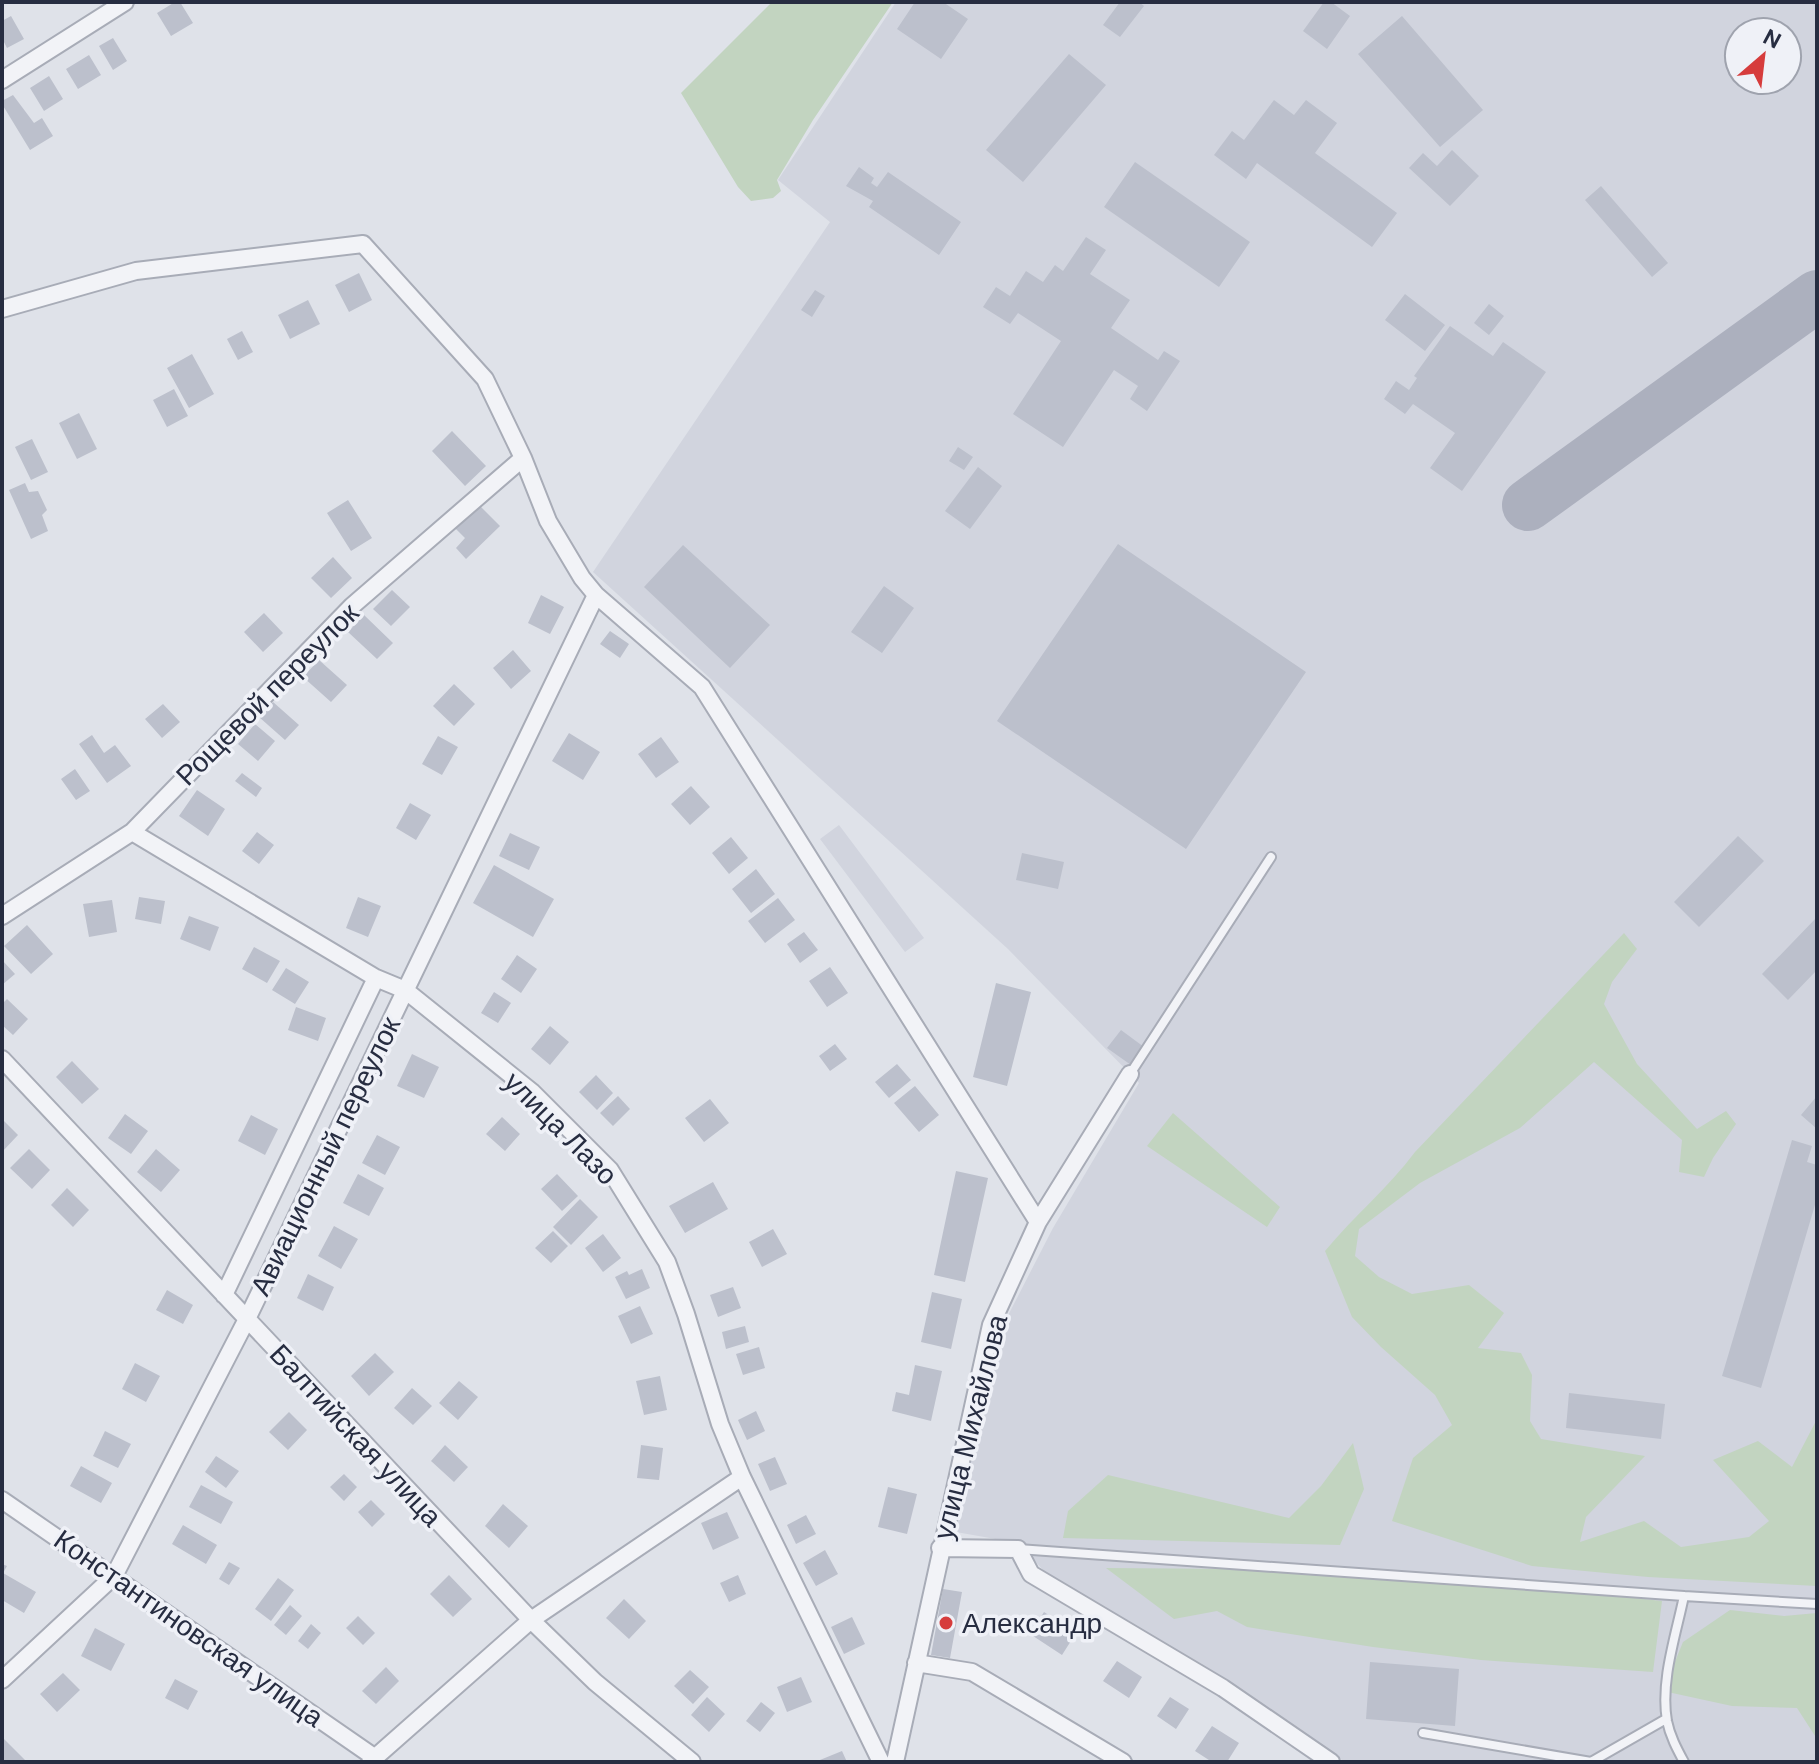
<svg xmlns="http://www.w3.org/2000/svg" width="1819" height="1764" viewBox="0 0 1819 1764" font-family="'DM Sans',sans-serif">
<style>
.built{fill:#d1d4de;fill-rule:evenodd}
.green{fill:#c2d4c0}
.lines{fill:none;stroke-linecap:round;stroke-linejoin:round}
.taxiway{stroke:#acb0be;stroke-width:52}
.building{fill:#bcc0cc}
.service-casing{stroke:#a8acb7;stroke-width:12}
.minor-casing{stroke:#a8acb7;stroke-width:20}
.service{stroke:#f2f3f7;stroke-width:8}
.minor{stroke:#f2f3f7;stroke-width:16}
.poi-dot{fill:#d63c3c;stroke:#eff1f7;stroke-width:3}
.labels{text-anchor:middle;stroke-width:7;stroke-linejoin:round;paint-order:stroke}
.street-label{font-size:28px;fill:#272d41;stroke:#eff1f7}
.poi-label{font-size:28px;fill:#272d41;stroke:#eff1f7;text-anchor:start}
</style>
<rect width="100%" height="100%" fill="#dfe2e9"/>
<path class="built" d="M896 2H1817V1762H1345L1212 1674 1045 1572 1018 1543 956 1532 1000 1331 1053 1228 1139 1083 1008 949 593 572 830 222 778 180ZM1739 32H1787V80H1739Z
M839 825 924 938 905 952 820 839Z"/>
<path class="green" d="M772 2H893L813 120 777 180 781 191 773 198 751 201 738 187 681 93Z
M1624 933 1637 949 1612 982 1604 1004 1637 1064 1697 1129 1726 1111 1736 1124 1713 1158 1704 1177 1679 1172 1682 1140 1594 1062 1520 1128 1420 1183 1359 1229 1355 1256 1379 1277 1412 1294 1469 1285 1504 1313 1478 1348 1521 1353 1532 1375 1530 1421 1541 1439 1645 1456 1586 1517 1580 1542 1644 1521 1681 1547 1749 1537 1769 1521 1713 1460 1758 1441 1792 1467 1817 1419V1586L1648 1577 1532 1566 1392 1521 1413 1458 1452 1425 1435 1395 1381 1347 1352 1317 1325 1251C1354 1216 1388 1188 1415 1152Z
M1173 1113 1280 1207 1267 1227 1147 1146Z
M1353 1443 1364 1489 1340 1545 1063 1538 1068 1511 1108 1475 1289 1518 1321 1486Z
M1106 1568 1381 1570 1662 1601 1653 1672 1481 1660 1373 1647 1247 1627 1217 1611 1174 1619Z
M1730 1610 1784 1616 1817 1613V1739L1797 1708 1732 1706 1663 1691 1683 1642Z"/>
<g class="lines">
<path class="taxiway" d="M1528 505 1817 296"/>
</g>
<path class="building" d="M175 2H180L193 23 171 36 157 13Z
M915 2H943L968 19 941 59 897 29Z
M1120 2H1139L1144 6 1120 37 1103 25Z
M1324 2H1331L1350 16 1327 49 1303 31Z
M11 16 24 39 7 48 2 38V21Z
M1402 16 1483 110 1440 147 1358 54Z
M113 38 127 61 113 70 99 46Z
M1069 54 1106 85 1023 182 986 150Z
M89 55 101 75 78 89 66 69Z
M49 76 63 99 44 111 30 88Z
M13 95 34 123 42 118 53 136 30 150 2 104V101Z
M1274 100 1294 115 1306 100 1337 123 1315 153 1397 213 1372 247 1257 163 1246 179 1214 155 1232 131 1244 140Z
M1452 150 1479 176 1450 206 1409 168 1423 153 1437 166Z
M1135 162 1250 242 1219 287 1104 207Z
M859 167 874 178 871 183 877 187 888 172 961 222 939 255 869 207 873 201 846 186Z
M1601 186 1668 263 1652 277 1585 200Z
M1086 237 1106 250 1090 274 1130 300 1111 328 1158 360 1164 351 1180 361 1147 411 1130 399 1138 386 1114 370 1063 447 1013 414 1061 341 1018 313 1010 324 983 307 996 287 1010 296 1026 271 1043 282 1055 265 1063 271Z
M359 273 372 300 349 312 335 285Z
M815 290 825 296 812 317 801 310Z
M1405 294 1445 325 1425 351 1385 320Z
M308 300 320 324 290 339 278 315Z
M1489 304 1504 316 1489 335 1474 323Z
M1450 326 1493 356 1503 342 1546 372 1462 491 1430 468 1455 433 1413 404 1405 414 1384 399 1396 381 1409 390 1417 378 1414 376Z
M242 331 253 352 238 360 227 339Z
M192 354 214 394 189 408 167 368Z
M174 389 188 416 167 427 153 400Z
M79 413 97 449 77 459 59 423Z
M452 431 486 466 465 486 432 451Z
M32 439 48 472 31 480 15 447Z
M958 447 973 457 964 470 949 461Z
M978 467 1002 486 970 529 945 511Z
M25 483 29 492 38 491 47 510 42 515 48 531 31 539 9 490Z
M348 500 372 538 351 551 327 513Z
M476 502 500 526 466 559 456 548 465 538 452 525Z
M1118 544 1306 672 1186 849 997 721Z
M683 545 770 625 730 668 644 587Z
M333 557 352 578 331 598 311 578Z
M884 586 914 608 882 653 851 632Z
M392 590 410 607 391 626 373 609Z
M541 595 564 607 550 634 528 623Z
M264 613 283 633 263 652 244 632Z
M364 615 393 643 377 659 348 632Z
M610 631 629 644 620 658 600 644Z
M513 650 531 671 511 689 493 668Z
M319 660 347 685 331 702 303 677Z
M454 684 475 704 454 726 433 706Z
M273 702 299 725 285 740 259 717Z
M163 704 180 722 162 738 145 719Z
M255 724 275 741 258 761 238 744Z
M569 733 600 752 583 780 552 761Z
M92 735 104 753 115 745 131 766 107 783 79 744Z
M438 736 458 747 442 775 422 764Z
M661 737 679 762 656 778 638 754Z
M75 769 90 791 76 800 61 779Z
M242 773 262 788 256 797 235 781Z
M691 786 710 807 690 825 671 804Z
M197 790 225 809 208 836 179 816Z
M410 803 431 815 416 840 396 828Z
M257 832 274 845 259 864 242 851Z
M510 833 540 847 529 870 499 856Z
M1738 836 1764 861 1699 927 1674 902Z
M731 837 748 858 729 874 712 853Z
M1022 853 1064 862 1058 889 1016 880Z
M494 865 554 899 533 937 473 903Z
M756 869 775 894 751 913 732 889Z
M139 897 165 901 161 924 135 919Z
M358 897 381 906 368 937 346 928Z
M778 898 795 920 765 943 748 921Z
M112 900 117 932 89 937 83 904Z
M189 916 219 927 210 951 180 939Z
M1817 917V970L1788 1000 1762 974Z
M27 925 53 954 31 974 4 946Z
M804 932 818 950 800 963 787 944Z
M254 947 280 961 267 983 242 969Z
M517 955 537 969 521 993 501 979Z
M2 960 15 974 2 985Z
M830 967 848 993 827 1007 809 981Z
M286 968 309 982 295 1004 272 990Z
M996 983 1031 992 1007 1086 973 1077Z
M494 992 511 1003 498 1023 481 1013Z
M7 999 28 1019 13 1035 2 1025V1004Z
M296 1007 326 1018 318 1041 288 1030Z
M550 1026 569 1042 550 1065 531 1049Z
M1121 1030 1144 1047 1131 1065 1107 1048Z
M835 1044 847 1059 830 1071 819 1056Z
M412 1054 439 1067 424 1098 397 1086Z
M72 1061 99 1089 82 1104 56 1077Z
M897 1064 911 1080 889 1098 875 1082Z
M596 1075 613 1093 597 1110 579 1092Z
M915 1086 939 1115 919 1132 894 1103Z
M618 1096 630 1109 613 1126 600 1113Z
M1817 1096V1129L1801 1115Z
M710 1099 729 1123 704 1142 685 1118Z
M125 1114 148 1131 131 1154 108 1138Z
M251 1115 278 1129 265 1155 238 1141Z
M502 1117 520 1134 505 1151 486 1134Z
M2 1119 18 1135 2 1152Z
M377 1135 400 1147 385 1175 362 1163Z
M1792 1140 1812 1146 1807 1162 1817 1165V1198L1761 1388 1722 1376Z
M29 1149 50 1170 32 1189 10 1168Z
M156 1149 180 1170 161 1192 137 1172Z
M956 1171 988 1178 965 1282 934 1275Z
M358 1174 384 1188 369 1216 343 1203Z
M557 1174 578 1196 562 1211 541 1189Z
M713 1182 728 1209 685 1233 669 1206Z
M67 1188 89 1210 73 1227 51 1205Z
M580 1199 598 1217 571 1245 553 1227Z
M334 1226 358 1239 341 1269 318 1256Z
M773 1229 787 1254 762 1267 749 1242Z
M553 1231 568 1246 551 1263 535 1248Z
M603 1234 621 1258 603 1272 585 1248Z
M642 1269 650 1288 626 1299 615 1277 627 1271 629 1275Z
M308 1274 334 1287 323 1311 297 1298Z
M733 1287 741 1308 718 1317 710 1295Z
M167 1290 193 1305 183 1324 156 1310Z
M932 1292 962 1299 951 1349 921 1342Z
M640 1306 653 1334 631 1344 618 1316Z
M745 1326 749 1342 726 1349 722 1332Z
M759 1347 765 1368 743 1375 736 1354Z
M375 1353 394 1372 369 1396 351 1376Z
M135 1363 160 1376 146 1402 122 1389Z
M915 1365 942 1371 931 1421 892 1411 896 1392 909 1395Z
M660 1376 667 1410 644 1415 636 1381Z
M459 1381 478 1397 458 1420 439 1403Z
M412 1388 432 1406 413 1425 394 1408Z
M1569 1393 1665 1404 1661 1439 1566 1428Z
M756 1411 765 1431 747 1440 738 1420Z
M289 1412 307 1430 288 1450 269 1432Z
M105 1431 131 1444 118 1468 93 1456Z
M445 1445 468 1467 454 1482 431 1461Z
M641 1445 663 1448 659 1480 637 1478Z
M216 1456 239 1471 226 1488 205 1472Z
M775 1457 787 1484 770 1491 758 1464Z
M81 1466 112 1483 101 1503 70 1486Z
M344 1474 357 1487 344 1501 330 1487Z
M201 1485 233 1502 221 1524 189 1507Z
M888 1487 917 1494 907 1534 878 1527Z
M371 1500 385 1514 372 1527 358 1512Z
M503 1504 528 1526 509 1548 485 1526Z
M727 1512 739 1538 713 1550 701 1523Z
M806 1515 816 1534 796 1544 787 1525Z
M183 1525 217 1545 206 1564 172 1544Z
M825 1550 838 1574 816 1586 803 1563Z
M229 1562 240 1568 229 1585 219 1579Z
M2 1564 7 1566 3 1573 36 1592 24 1613 2 1600Z
M449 1575 472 1599 453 1617 430 1594Z
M738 1575 746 1594 729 1602 720 1583Z
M278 1578 294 1590 271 1621 255 1609Z
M943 1589 962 1592 950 1658 931 1655Z
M624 1599 646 1621 629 1639 606 1618Z
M290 1605 302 1616 286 1635 274 1625Z
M1044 1612 1076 1633 1062 1655 1030 1634Z
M358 1616 375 1633 363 1645 346 1628Z
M852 1617 865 1644 844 1654 831 1627Z
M311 1624 321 1633 308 1649 298 1641Z
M95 1628 125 1644 111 1671 81 1656Z
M1117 1661 1142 1677 1129 1698 1103 1681Z
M1370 1662 1459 1669 1455 1726 1366 1719Z
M386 1667 399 1681 376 1704 362 1691Z
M690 1670 709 1687 693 1704 674 1686Z
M63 1673 80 1690 57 1712 40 1694Z
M801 1677 812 1702 787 1712 777 1687Z
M175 1679 198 1691 188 1710 165 1698Z
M707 1697 725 1714 709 1732 691 1715Z
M1170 1697 1189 1709 1176 1729 1157 1716Z
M761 1702 775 1713 760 1732 746 1721Z
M1212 1726 1239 1743 1227 1762H1212L1195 1751Z
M2 1737 27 1762H2Z
M842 1751 847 1762H815Z"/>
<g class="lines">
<g class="service-casing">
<path id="service" d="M1130 1074 1271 857
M1018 1549 1684 1596
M1423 1733 1591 1762 1666 1719
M1684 1762C1677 1749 1670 1736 1667 1721 1660 1681 1676 1635 1684 1596L1817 1604"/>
</g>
<g class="minor-casing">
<path id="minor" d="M2 80 125 2
M2 309 136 271 363 244 485 379 523 458 548 521 582 578 596 595 702 687 1038 1222
M132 832 376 978 405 990 532 1092 610 1170 667 1262 686 1314 720 1424 742 1477 881 1762
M2 916 132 832 352 606 523 458
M2 1059 531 1620 595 1682 692 1762
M224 1295 376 978
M2 1500 374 1757
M940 1548 1018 1549 1031 1574 1223 1688 1331 1762
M916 1663 972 1672 1123 1762
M2 1680 114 1576 247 1319 596 595
M370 1762 531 1620 742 1477
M895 1762 991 1325 1038 1222 1130 1074"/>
</g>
<use href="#service" class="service"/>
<use href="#minor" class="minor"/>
</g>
<circle class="poi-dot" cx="946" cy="1623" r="8"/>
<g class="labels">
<g class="street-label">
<text transform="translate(267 694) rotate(-45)" y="10">Рощевой переулок</text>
<text transform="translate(561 1128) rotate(45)" y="10">улица Лазо</text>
<text transform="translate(325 1156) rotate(-64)" y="10">Авиационный переулок</text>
<text transform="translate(970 1427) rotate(-76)" y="10">улица Михайлова</text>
<text transform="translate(356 1435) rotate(47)" y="10">Балтийская улица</text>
<text transform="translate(189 1628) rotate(35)" y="10">Константиновская улица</text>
</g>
<g class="poi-label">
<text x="962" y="1633">Александр</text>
</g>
</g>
<rect width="1819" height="1764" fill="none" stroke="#272d41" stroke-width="8"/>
<g transform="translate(1763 56) rotate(28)"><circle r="38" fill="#eff1f7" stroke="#9fa3ae" stroke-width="2"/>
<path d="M0-6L14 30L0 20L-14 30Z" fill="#d63c3c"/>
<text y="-12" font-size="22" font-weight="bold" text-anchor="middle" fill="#272d41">N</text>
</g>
</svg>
